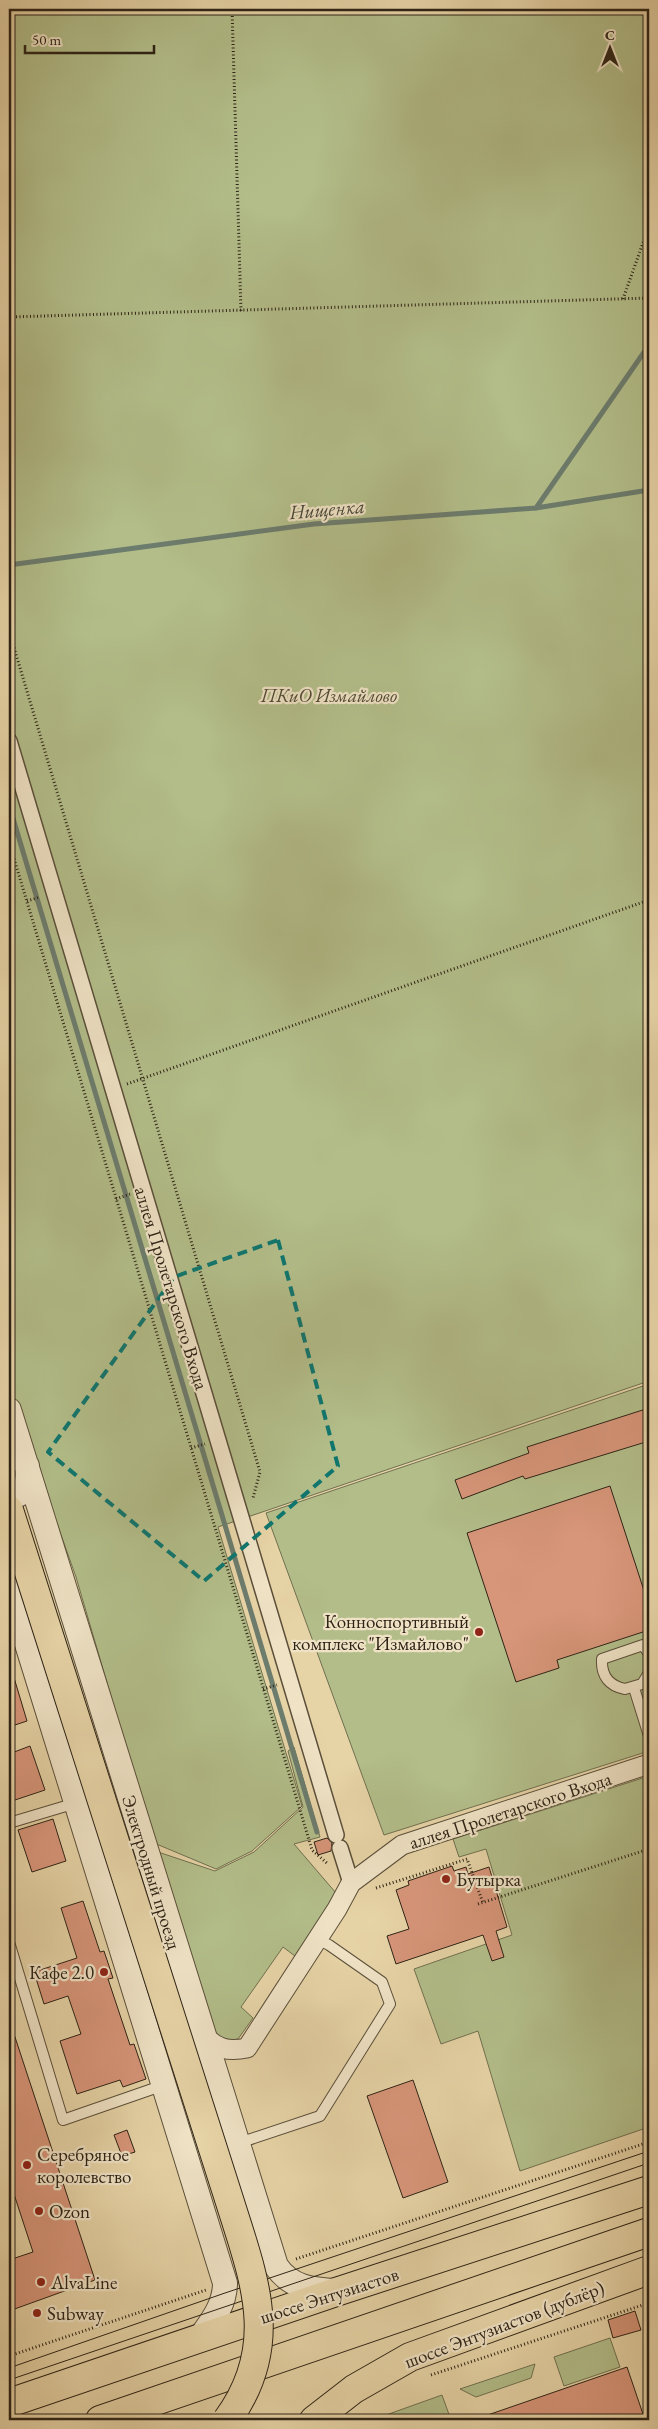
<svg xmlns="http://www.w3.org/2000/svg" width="658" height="2429" viewBox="0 0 658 2429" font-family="'EB Garamond',serif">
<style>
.green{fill:#b2bd89;stroke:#707050}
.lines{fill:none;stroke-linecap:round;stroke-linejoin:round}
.stream{stroke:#6c7c6d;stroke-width:5}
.building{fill:#d79579;stroke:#2d2316}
.service-casing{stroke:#5b4f3a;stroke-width:12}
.pedestrian-casing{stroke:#5b4f3a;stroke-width:18}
.minor-casing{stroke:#5b4f3a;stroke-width:21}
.tertiary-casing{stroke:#5b4f3a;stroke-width:26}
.primary-casing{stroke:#2d2316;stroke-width:30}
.path{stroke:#2d2316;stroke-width:3;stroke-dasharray:1 2.5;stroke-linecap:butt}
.service{stroke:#efe2c5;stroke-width:10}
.pedestrian{stroke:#efe2c5;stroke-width:15}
.minor{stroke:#efe2c5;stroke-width:19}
.tertiary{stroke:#efe2c5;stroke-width:24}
.primary{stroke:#e6d3a6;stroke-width:28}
.tram{stroke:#2d2316;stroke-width:1}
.primary-bridge-casing{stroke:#2d2316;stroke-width:30;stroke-linecap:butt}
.primary-bridge{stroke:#e6d3a6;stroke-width:28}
.marked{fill:none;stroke:#0f766e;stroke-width:4;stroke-dasharray:10 6;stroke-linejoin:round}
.poi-dot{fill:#8f2418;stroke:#efe2c5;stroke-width:2}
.labels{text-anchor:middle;stroke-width:4.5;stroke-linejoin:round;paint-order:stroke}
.park-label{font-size:19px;font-style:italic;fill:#4e4a33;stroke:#efe2c5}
.street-label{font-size:19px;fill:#2d2316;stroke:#efe2c5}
.poi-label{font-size:19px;fill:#2d2316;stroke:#efe2c5;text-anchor:start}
.water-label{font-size:20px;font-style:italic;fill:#47483a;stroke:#efe2c5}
</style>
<rect width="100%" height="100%" fill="#e6d3a6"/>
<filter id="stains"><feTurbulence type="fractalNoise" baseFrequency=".004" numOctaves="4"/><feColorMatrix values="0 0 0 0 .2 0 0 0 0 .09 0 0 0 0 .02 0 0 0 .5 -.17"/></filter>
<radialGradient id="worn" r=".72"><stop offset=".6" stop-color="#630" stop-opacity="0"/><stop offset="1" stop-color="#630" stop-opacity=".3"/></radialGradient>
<path class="green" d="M9 9H649V1381L218 1527 302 1806 252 1851 216 1869 154 1843 76 1577 9 1389Z
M649 1384V1751L384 1835 266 1513Z
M294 1747 320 1837 294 1844 336 1893 295 1956 283 1947 241 2007 253 2018 238 2039 226 2041 213 2033 152 1850 215 1871 254 1852 303 1807 288 1751Z
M649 1776V2127L520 2171 478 2031 441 2044 414 1969 512 1935 486 1849 459 1857 453 1839Z
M610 2338 620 2367 564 2386 554 2357Z
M535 2364 531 2378 476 2397 460 2389Z
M442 2395 451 2420H388L386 2415Z"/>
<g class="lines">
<path class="stream" d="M536 508 649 345
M9 565 314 524 536 508 649 490
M9 805 317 1832"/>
</g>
<path class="building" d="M649 1408V1441L525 1479 523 1476 462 1499 455 1480 529 1453 527 1447Z
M610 1486 649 1606V1630L557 1660 559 1668 516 1682 467 1533Z
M12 1671 27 1721 9 1727V1672Z
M30 1746 45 1790 9 1802V1754Z
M53 1819 66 1861 32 1872 18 1830Z
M327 1838 332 1843 331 1851 318 1855 314 1842Z
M452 1866 454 1871 466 1867 468 1874 489 1867 507 1927 496 1931 504 1957 492 1961 483 1935 396 1964 387 1936 409 1929 396 1890 409 1885 408 1881Z
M83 1901 100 1952 104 1951 113 1978 108 1979 130 2045 134 2044 146 2079 123 2087 120 2080 77 2094 60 2041 81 2034 68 1996 44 2004 34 1972 77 1958 61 1908Z
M9 2028H12L95 2280 9 2311V2260L33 2252 9 2179Z
M413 2080 448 2182 403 2198 367 2096Z
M127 2130 135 2152 122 2156 114 2135Z
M635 2311 641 2330 613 2338 608 2320Z
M627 2367 645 2420H479V2418Z"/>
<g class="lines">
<g class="service-casing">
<path id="service" d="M649 1654 643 1645 602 1659C601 1676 609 1686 625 1689L642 1684 649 1673
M634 1688 649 1736
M9 1823 76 1803
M9 1942 63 2120 164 2085
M239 2143 320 2116 390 2004 382 1982 329 1945 317 1939"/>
</g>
<g class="pedestrian-casing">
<path id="pedestrian" d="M9 741 336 1835
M340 1848 351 1883"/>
</g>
<g class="minor-casing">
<path id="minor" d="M203 2034C216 2049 228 2052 247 2048L337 1909 351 1883 402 1845 649 1764"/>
</g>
<g class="tertiary-casing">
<path id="tertiary" d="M9 1410 276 2266C291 2288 312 2290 337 2291
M9 1499C26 1494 29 1483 27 1466
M9 1586 225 2283C225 2305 212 2321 200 2338"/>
</g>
<g class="primary-casing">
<path id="primary" d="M9 2403 339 2291 649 2190
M100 2420 649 2232
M314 2420 354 2389 410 2357 649 2270"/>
</g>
<path class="path" d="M232 9 241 311
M623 299 649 226
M9 317 649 298
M9 631 260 1472 253 1498
M9 842 312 1850 328 1864
M27 901 40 897
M127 1084 649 900
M116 1199 130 1194
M191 1448 205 1444
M263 1689 277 1685
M376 1888 467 1859 483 1903
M478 1904 649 1849
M296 2259 649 2142
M9 2356 206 2290
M431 2375 649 2303"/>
<use href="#service" class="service"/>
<use href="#pedestrian" class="pedestrian"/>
<use href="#minor" class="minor"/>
<use href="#tertiary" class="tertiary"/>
<use href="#primary" class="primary"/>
<path class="tram" d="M9 2368 225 2293 649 2151
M9 2380 649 2163"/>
<g class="primary-bridge-casing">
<path id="primary-bridge" d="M9 1510 229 2199C254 2279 282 2345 227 2420"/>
</g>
<use href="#primary-bridge" class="primary-bridge"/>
</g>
<path class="marked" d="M278 1240 338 1466 204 1581 48 1452 174 1277Z"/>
<g class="poi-dot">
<circle cx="479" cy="1632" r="5"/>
<circle cx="446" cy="1879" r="5"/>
<circle cx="104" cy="1972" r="5"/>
<circle cx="27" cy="2165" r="5"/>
<circle cx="39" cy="2211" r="5"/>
<circle cx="41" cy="2282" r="5"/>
<circle cx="37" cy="2313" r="5"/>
</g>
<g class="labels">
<g class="park-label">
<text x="329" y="702">ПКиО Измайлово</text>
</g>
<g class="street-label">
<text transform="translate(172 1288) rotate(73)" y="7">аллея Пролетарского Входа</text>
<text transform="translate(510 1810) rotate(-18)" y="7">аллея Пролетарского Входа</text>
<text transform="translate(152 1872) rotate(73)" y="7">Электродный проезд</text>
<text transform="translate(329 2295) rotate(-18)" y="7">шоссе Энтузиастов</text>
<text transform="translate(504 2324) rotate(-21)" y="7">шоссе Энтузиастов (дублёр)</text>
</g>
<g class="poi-label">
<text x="469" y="1628" text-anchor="end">Конноспортивный<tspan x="469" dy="22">комплекс "Измайлово"</tspan></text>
<text x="456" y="1886">Бутырка</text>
<text x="94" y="1979" text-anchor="end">Кафе 2.0</text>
<text x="37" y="2161">Серебряное<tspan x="37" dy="22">королевство</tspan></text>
<text x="49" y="2218">Ozon</text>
<text x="51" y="2289">AlvaLine</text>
<text x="47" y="2320">Subway</text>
</g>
<g class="water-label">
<text transform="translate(327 509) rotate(-5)" y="7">Нищенка</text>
</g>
</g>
<rect width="658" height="2429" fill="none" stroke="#e6d3a6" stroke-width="30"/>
<rect x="10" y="10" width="638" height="2409" fill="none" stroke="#2d2316" stroke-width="2.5"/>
<rect x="15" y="15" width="628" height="2399" fill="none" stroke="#2d2316"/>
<g transform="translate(610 48)" stroke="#efe2c5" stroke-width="4" paint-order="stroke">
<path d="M0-4L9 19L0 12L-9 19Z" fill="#2d2316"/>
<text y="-8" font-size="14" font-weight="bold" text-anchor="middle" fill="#2d2316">С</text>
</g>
<path d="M25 45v8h129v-8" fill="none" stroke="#2d2316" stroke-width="2.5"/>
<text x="32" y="45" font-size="15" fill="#2d2316" stroke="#efe2c5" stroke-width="4" paint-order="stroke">50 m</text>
<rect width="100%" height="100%" filter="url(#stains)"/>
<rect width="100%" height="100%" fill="url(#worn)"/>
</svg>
